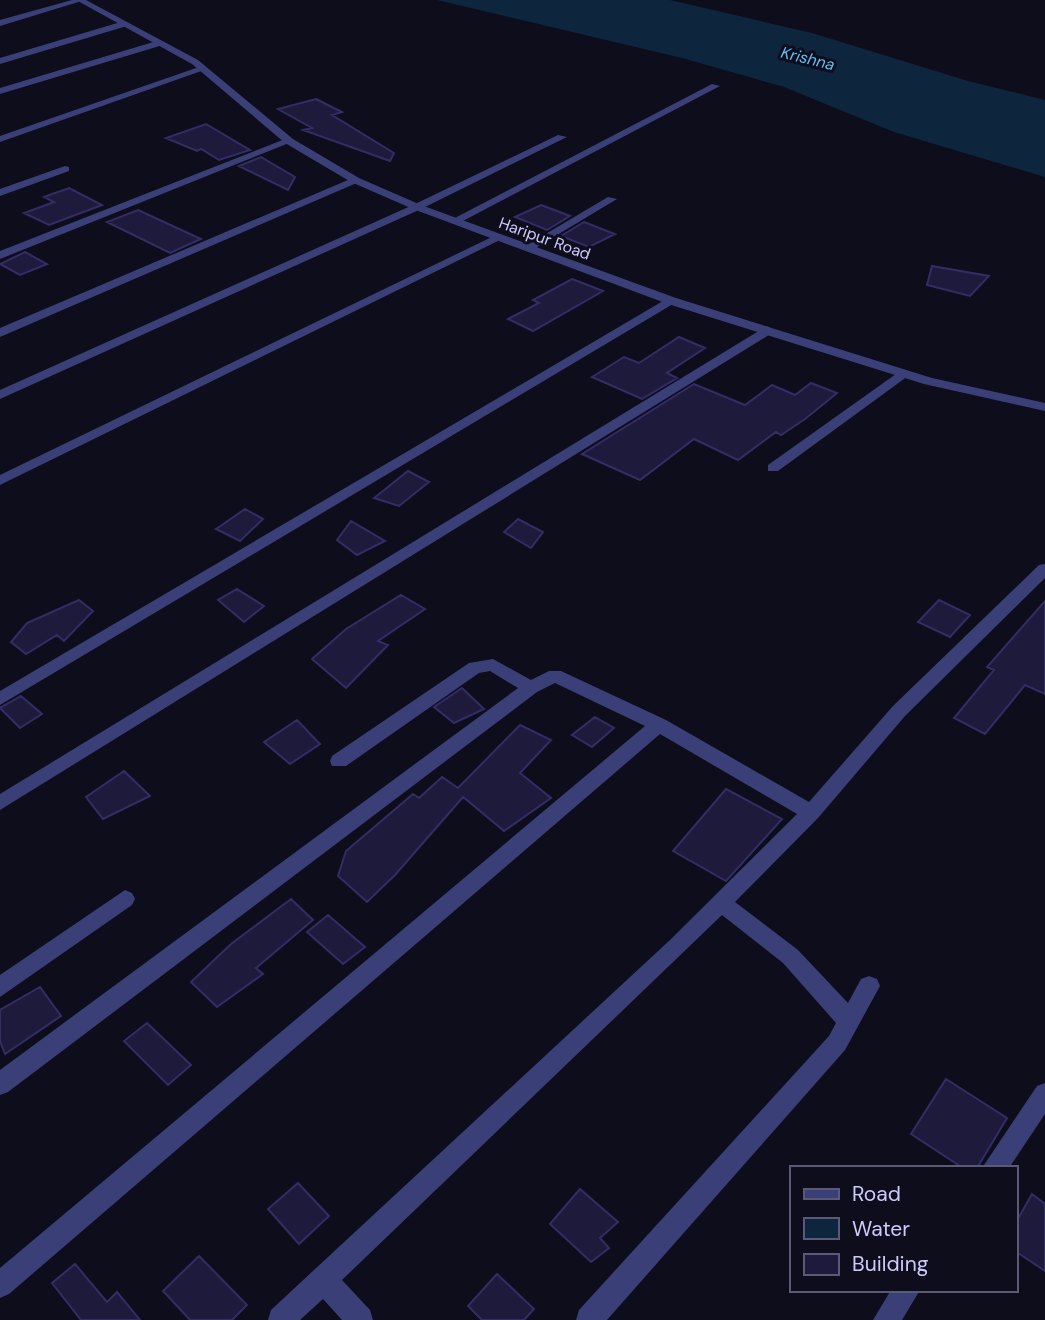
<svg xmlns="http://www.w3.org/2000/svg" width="1045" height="1320" viewBox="0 0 1045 1320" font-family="'DM Sans',sans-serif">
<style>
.water{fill:#0e253e}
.building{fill:#1d1a3c;stroke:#332d66;stroke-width:2}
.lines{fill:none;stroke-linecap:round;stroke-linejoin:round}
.minor{fill:#3a3f78;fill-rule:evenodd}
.tertiary{fill:#3a3f78;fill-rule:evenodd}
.labels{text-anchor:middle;stroke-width:6;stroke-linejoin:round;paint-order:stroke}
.far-water-label{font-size:16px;font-style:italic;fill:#60bff5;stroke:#0e0d1c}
.far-street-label{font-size:16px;fill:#cccbfc;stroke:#0e0d1c}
</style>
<rect width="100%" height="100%" fill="#0e0d1c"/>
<path class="water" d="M437 0H670L812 33 968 81 1045 100V177L894 132 784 87 682 58Z"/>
<path class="building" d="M316 99 342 112 332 115 394 153 390 161 303 130 312 128 278 109Z
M206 124 250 150 219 160 201 149 197 151 166 138Z
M261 157 295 177 288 190 239 166Z
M69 188 102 205 49 225 24 213 54 202 44 197Z
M541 205 565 214 570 216 547 230 515 217Z
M138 210 201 239 170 253 107 222Z
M584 222 615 234 589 247 561 236Z
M25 252 47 264 20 275 0 264Z
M932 266 989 276 970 296 927 285Z
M572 279 603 291 533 331 508 319 539 303 533 300Z
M679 337 705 348 667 373 677 378 642 399 592 377 624 357 639 363Z
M811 383 837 393 805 419 781 435 776 432 738 460 694 439 640 480 582 454 694 384 745 405 772 385 795 395Z
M408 471 429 482 399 506 374 498Z
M245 509 263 519 240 541 216 529Z
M518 519 543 532 531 548 504 532Z
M351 521 385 541 357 555 337 540Z
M237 589 264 606 244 622 218 600Z
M401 595 425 609 378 641 388 645 346 688 312 659 346 629Z
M79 600 93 611 64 641 57 635 26 654 11 642 27 623Z
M939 600 970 615 950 637 918 622Z
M1045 601V694L1025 685 985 734 954 718 994 670 987 667Z
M462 688 484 709 454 723 434 707Z
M21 696 42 714 20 728 0 708Z
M595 717 614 728 592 747 572 735Z
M297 720 320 744 290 764 264 742Z
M520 725 551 740 520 773 551 798 504 831 463 797 395 875 367 902 338 876 346 851 413 794 419 798 442 777 458 788Z
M124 771 150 796 103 819 86 797Z
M726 789 782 819 726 881 673 851Z
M291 899 313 920 256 968 263 974 217 1007 191 982 231 944Z
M328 915 365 947 343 964 307 932Z
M40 987 61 1016 5 1054 0 1041V1010Z
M147 1023 191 1065 168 1085 124 1041Z
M946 1079 1007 1118 977 1168H963L911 1134Z
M298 1183 329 1216 299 1244 268 1209Z
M580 1189 618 1222 600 1238 609 1248 591 1262 550 1224Z
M1032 1194 1045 1204V1271L1015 1251V1224Z
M199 1256 247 1305 232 1320H190L163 1291Z
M75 1264 107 1302 117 1292 140 1320H81L52 1283Z
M497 1274 534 1309 524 1320H482L468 1306Z"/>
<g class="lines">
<path class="minor" d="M72 0H85L0 26V20Z
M124 21 127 26 0 64V58Z
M160 40 163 45 0 94V88Z
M199 67 207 69 0 142V136Z
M712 84 720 86 459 223 449 221Z
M558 135 567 137 421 209 0 399V390L413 205Z
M285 139 294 141 0 259V251Z
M65 166 69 167V171L0 196V189Z
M355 177 360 180 359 182 0 337V328Z
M608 197 617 199 532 250 522 248Z
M498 234 504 237 502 239 0 485V475Z
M668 298 678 301 0 705V691Z
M767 326 773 330 772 333 0 810V794Z
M903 369 910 373 908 376 778 471H768V465Z
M1045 564V578L905 716 818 818 735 902 798 950 848 1003 861 979 869 976 877 979 880 986 845 1050 607 1320H576L579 1310 829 1036 836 1023 783 963 722 915 342 1280 370 1310 373 1320H342L323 1299 300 1320H268L271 1310 314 1270 670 940 797 814 660 734 9 1294 0 1298V1268L645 726 555 683 537 692 8 1092 0 1095V1070L518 688 490 671 479 673 346 766H332L330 761 332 756 469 663 493 659 531 680 549 671H561L666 720 809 802 893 706 1039 565Z
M125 890 132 893 135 899 132 905 0 997V975Z
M1045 1083V1114L1009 1168H982L1037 1086Z
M891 1290H920L902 1320H873Z"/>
<path class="tertiary" d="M76 0H86L198 60 293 139 359 178 421 205 676 298 932 378 1045 403V411L924 384 668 304 413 209 351 182 285 143 192 64Z"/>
</g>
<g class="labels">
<g class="far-water-label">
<text transform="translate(808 58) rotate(14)" y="6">Krishna</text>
</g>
<g class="far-street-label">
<text transform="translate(545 238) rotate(20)" y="6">Haripur Road</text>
</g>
</g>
<rect x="790" y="1166" width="228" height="126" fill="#0e0d1c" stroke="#5a5976" stroke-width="2"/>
<rect x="804" y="1189" width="35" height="10" fill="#3a3f78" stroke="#5a5976" stroke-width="2"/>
<text x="852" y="1201" font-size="21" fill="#cccbfc">Road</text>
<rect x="804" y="1218" width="35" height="21" fill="#0e253e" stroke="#5a5976" stroke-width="2"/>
<text x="852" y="1236" font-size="21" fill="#cccbfc">Water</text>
<rect x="804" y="1254" width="35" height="21" fill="#1d1a3c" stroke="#5a5976" stroke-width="2"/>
<text x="852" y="1271" font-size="21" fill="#cccbfc">Building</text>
</svg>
